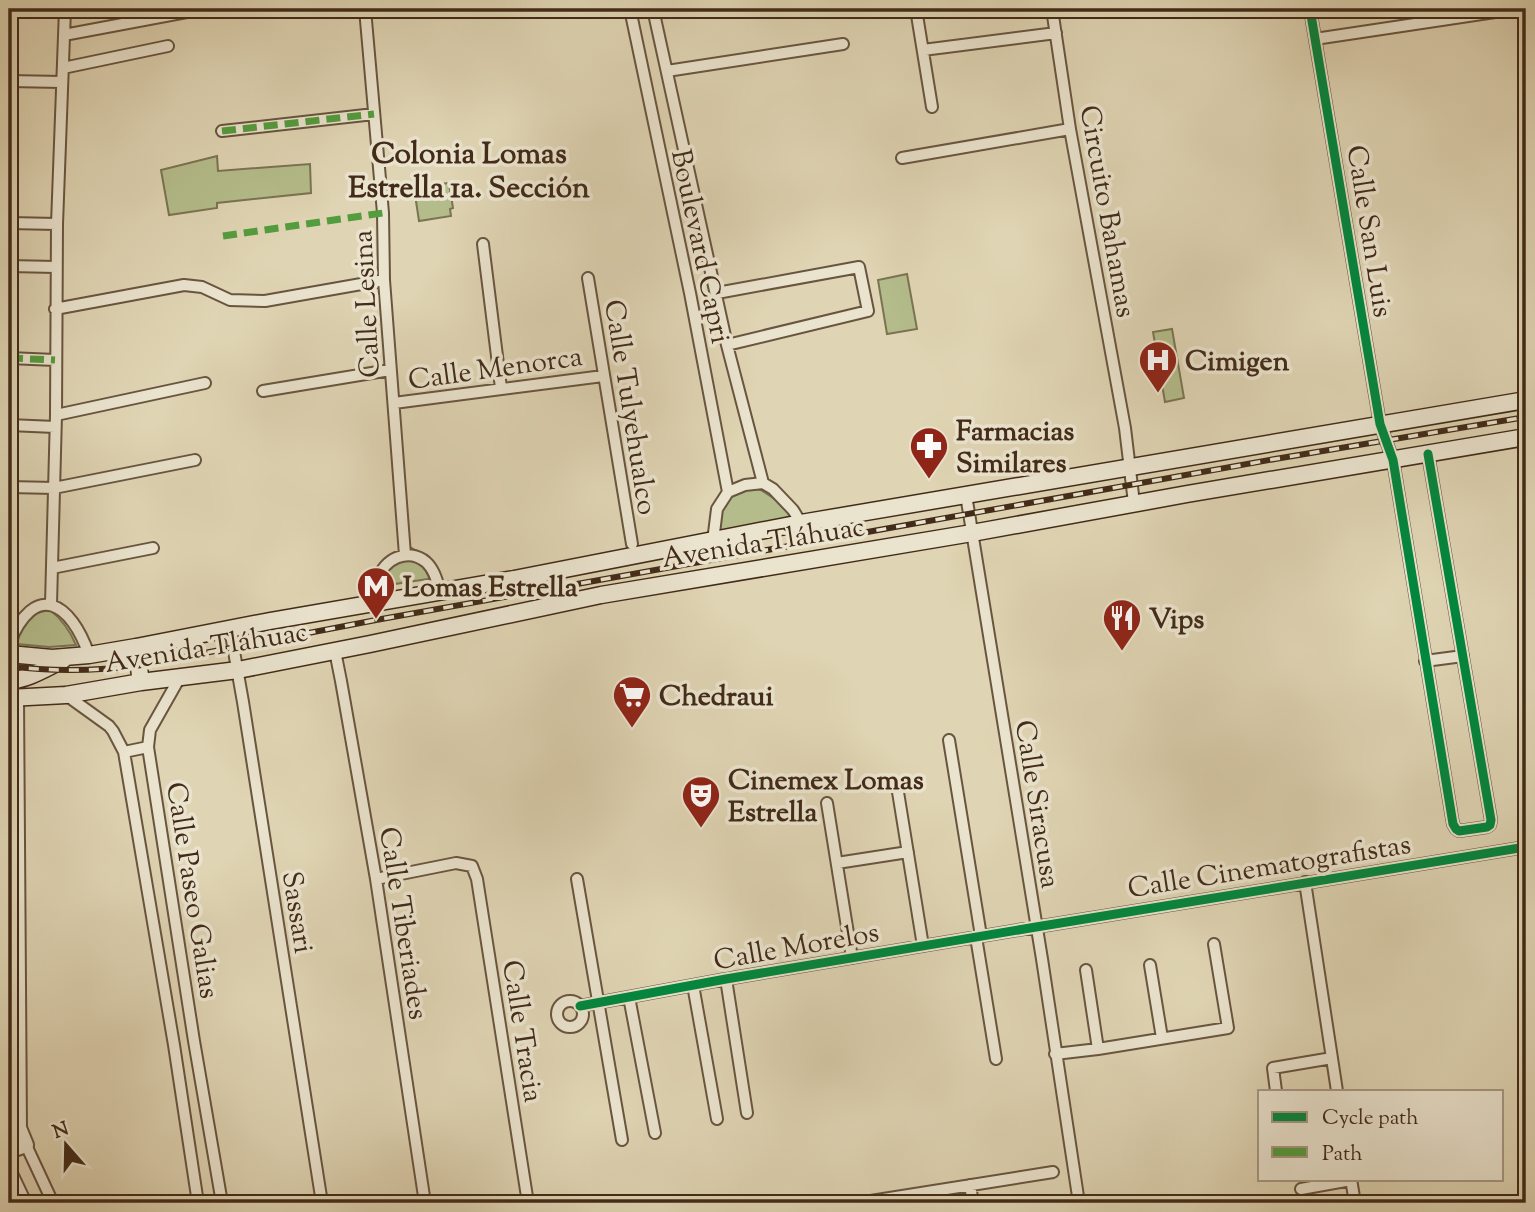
<svg xmlns="http://www.w3.org/2000/svg" width="1535" height="1212" viewBox="0 0 1535 1212" font-family="'Sorts Mill Goudy',serif">
<style>
.green{fill:#b4bc8b;stroke:#7b7452;stroke-width:2}
.lines{fill:none;stroke-linecap:round;stroke-linejoin:round}
.minor-casing{stroke:#69553f;stroke-width:14}
.tertiary-casing{stroke:#69553f;stroke-width:18}
.secondary-casing{stroke:#422b18;stroke-width:19}
.minor{stroke:#eae3ce;stroke-width:10}
.tertiary{stroke:#eae3ce;stroke-width:14}
.secondary{stroke:#eae3ce;stroke-width:16}
.rail-casing{stroke:#422b18;stroke-width:6}
.rail{stroke:#eae3ce;stroke-width:3.5;stroke-dasharray:10;stroke-linecap:butt}
.quiet{stroke:#549d3e;stroke-width:7;stroke-dasharray:14 7;stroke-linecap:butt}
.cycleway-casing{stroke:#eae3ce;stroke-width:13}
.cycleway{stroke:#00873e;stroke-width:9}
.labels{text-anchor:middle;stroke-width:7;stroke-linejoin:round;paint-order:stroke}
.street-label{font-size:28px;fill:#422b18;stroke:#eae3ce}
.poi-label{font-size:28px;font-weight:bold;fill:#422b18;stroke:#eae3ce;text-anchor:start}
.neighbourhood-label{font-size:30px;font-weight:bold;fill:#422b18;stroke:#eae3ce}
</style>
<rect width="100%" height="100%" fill="#dfd4b3"/>
<filter id="stains"><feTurbulence type="fractalNoise" baseFrequency=".00286" numOctaves="4"/><feColorMatrix values="0 0 0 0 .2 0 0 0 0 .09 0 0 0 0 .02 0 0 0 .5 -.17"/></filter>
<radialGradient id="worn" r=".72"><stop offset=".6" stop-color="#630" stop-opacity="0"/><stop offset="1" stop-color="#630" stop-opacity=".3"/></radialGradient>
<path class="green" d="M217 156 218 171 310 164 311 193 217 203V208L169 215 161 170Z
M449 183 453 208 450 209 451 216 419 221 414 188Z
M907 274 917 329 887 334 878 280Z
M1172 329 1184 398 1165 402 1153 332Z
M758 488 782 504 793 521 719 533C719 517 722 496 741 490 746 488 753 488 758 488Z
M410 547 422 554 435 578 388 585C387 566 389 552 410 547Z
M50 610C63 620 70 631 76 645L49 647 17 644C22 622 27 613 50 610Z"/>
<g class="lines">
<g class="minor-casing">
<path id="minor" d="M365 9 383 213 384 280 405 555
M630 9 690 293 728 492
M653 9 727 345 763 483
M916 9 932 107
M1052 9 1070 129 1125 428 1134 503
M1310 9 1380 424 1393 460 1453 824 1456 829 1459 831 1487 827 1490 825 1491 820 1428 454
M64 35 192 11
M1315 39 1515 9
M923 50 1056 33
M63 68 168 46
M667 71 843 44
M9 81 62 82
M222 131 374 114
M902 158 1070 129
M9 223 57 224
M483 244 501 388
M9 266 56 267
M588 278 632 544
M717 293 859 267 868 311 727 345
M55 309 184 285 202 287 230 300 265 301 384 280
M9 358 55 360
M263 391 390 370
M394 403 603 376
M56 415 205 383
M9 425 55 427
M9 487 54 488 195 460
M966 495 1042 959 1079 1203
M713 541 717 509 728 492 745 485 763 483 773 489 793 510 801 523
M52 568 153 548
M379 602C378 594 377 587 378 580 383 559 408 547 426 562 434 569 437 581 440 591
M51 604 56 415 57 224 65 9
M230 629 243 702 322 1203
M9 644C35 580 71 602 89 655
M335 651 341 681 376 879 425 1203
M1425 661 1463 656
M180 677 150 730 148 747 194 1041 222 1203
M66 695 109 726 113 731 124 752 174 1045 198 1203
M949 740 981 936
M124 752 148 747
M898 792 923 946
M827 803 852 958
M837 863 908 852
M376 879 456 863 472 866 477 879 528 1203
M577 879 622 1140
M1305 882 1337 1091
M976 937 996 1059
M1150 965 1162 1038
M1086 970 1098 1049
M726 979 747 1113
M693 985 717 1119
M629 997 655 1133
M557 1014a13 13 0 1 1 26 0a13 13 0 1 1-26 0Z
M580 1006 726 979 1036 927 1526 847
M1055 1054 1098 1049 1228 1028 1214 944
M1276 1091 1273 1068 1332 1058
M26 1145 53 1203
M9 1167 26 1203
M1351 1179 1355 1203
M970 1185 973 1203
M1301 1189 1351 1180
M858 1203 1053 1172"/>
</g>
<g class="tertiary-casing">
<path id="tertiary" d="M9 1151 26 1145 19 1128 16 698"/>
</g>
<g class="secondary-casing">
<path id="secondary" d="M136 647 141 682
M9 654 52 658 89 655 136 647 270 621 514 579 801 523 1526 400
M9 681C29 679 44 669 63 660
M9 698 66 695 141 682 238 670 370 644 601 595 972 533 1187 494 1526 437"/>
</g>
<use href="#minor" class="minor"/>
<use href="#tertiary" class="tertiary"/>
<use href="#secondary" class="secondary"/>
<g class="rail-casing">
<path id="rail" d="M9 666C52 672 98 671 142 665L376 620 1275 459 1526 417"/>
</g>
<use href="#rail" class="rail"/>
<path class="quiet" d="M222 131 374 114
M223 236 383 213
M9 358 55 360"/>
<g class="cycleway-casing">
<path id="cycleway" d="M1310 9 1380 424 1393 460 1453 824 1456 829 1459 831 1487 827 1490 825 1491 820 1428 454
M580 1006 726 979 1036 927 1526 847"/>
</g>
<use href="#cycleway" class="cycleway"/>
</g>
<defs>
<g id="hospital-pin" transform="scale(2.0125)"><path d="M0 17L-7.5 6A9.5 9.5 0 1 1 7.5 6Z" fill="#8f2418" stroke="#eae3ce"/><path d="M-5-5h3v3.5h4V-5h3V5h-3V1.5h-4V5h-3Z" fill="#fff"/></g>
<g id="pharmacy-pin" transform="scale(2.0125)"><path d="M0 17L-7.5 6A9.5 9.5 0 1 1 7.5 6Z" fill="#8f2418" stroke="#eae3ce"/><path d="M-2-6h4v4h4v4h-4v4h-4v-4h-4v-4h4Z" fill="#fff"/></g>
<g id="metro-pin" transform="scale(2.0125)"><path d="M0 17L-7.5 6A9.5 9.5 0 1 1 7.5 6Z" fill="#8f2418" stroke="#eae3ce"/><path d="M-5.5 5V-5H-3L0 0L3-5H5.5V5H3V-.5L0 4L-3-.5V5Z" fill="#fff"/></g>
<g id="restaurant-pin" transform="scale(2.0125)"><path d="M0 17L-7.5 6A9.5 9.5 0 1 1 7.5 6Z" fill="#8f2418" stroke="#eae3ce"/><path d="M-5-6h1v4h1v-4h1v4h1v-4h1v5L-1.5 .5V6h-2V.5L-5-1ZM5-6V6H3V1.5H1.5Q1.5-4 5-6Z" fill="#fff"/></g>
<g id="supermarket-pin" transform="scale(2.0125)"><path d="M0 17L-7.5 6A9.5 9.5 0 1 1 7.5 6Z" fill="#8f2418" stroke="#eae3ce"/><path d="M-6-5.5h2.5l.6 2H6L4.5 2H-2.5L-4.4-4H-6ZM-1.5 3.2a1.3 1.3 0 1 0 .1 0ZM3 3.2a1.3 1.3 0 1 0 .1 0Z" fill="#fff"/></g>
<g id="theatre-pin" transform="scale(2.0125)"><path d="M0 17L-7.5 6A9.5 9.5 0 1 1 7.5 6Z" fill="#8f2418" stroke="#eae3ce"/><path d="M-5-5.5Q0-4 5-5.5V0Q5 5 0 6Q-5 5-5 0ZM-3.3-2.5H-1v1.5H-3.3ZM1-2.5H3.3v1.5H1ZM-2.8 1Q0 5.5 2.8 1Z" fill="#fff"/></g>
</defs>
<g fill-rule="evenodd">
<use href="#hospital-pin" x="1158" y="360"/>
<use href="#pharmacy-pin" x="929" y="446"/>
<use href="#metro-pin" x="376" y="586"/>
<use href="#restaurant-pin" x="1122" y="618"/>
<use href="#supermarket-pin" x="632" y="695"/>
<use href="#theatre-pin" x="701" y="795"/>
</g>
<g class="labels">
<g class="street-label">
<text transform="translate(1109 211) rotate(80)" y="10">Circuito Bahamas</text>
<text transform="translate(1371 231) rotate(81)" y="10">Calle San Luis</text>
<text transform="translate(702 246) rotate(78)" y="10">Boulevard Capri</text>
<text transform="translate(365 304) rotate(-93)" y="10">Calle Lesina</text>
<text transform="translate(495 367) rotate(-8)" y="10">Calle Menorca</text>
<text transform="translate(632 407) rotate(81)" y="10">Calle Tulyehualco</text>
<text transform="translate(763 541) rotate(-9)" y="10">Avenida Tláhuac</text>
<text transform="translate(206 646) rotate(-9)" y="10">Avenida Tláhuac</text>
<text transform="translate(1039 804) rotate(81)" y="10">Calle Siracusa</text>
<text transform="translate(1269 865) rotate(-9)" y="10">Calle Cinematografistas</text>
<text transform="translate(194 890) rotate(81)" y="10">Calle Paseo Galias</text>
<text transform="translate(299 912) rotate(81)" y="10">Sassari</text>
<text transform="translate(405 923) rotate(81)" y="10">Calle Tiberiades</text>
<text transform="translate(796 945) rotate(-10)" y="10">Calle Morelos</text>
<text transform="translate(524 1031) rotate(81)" y="10">Calle Tracia</text>
</g>
<g class="poi-label">
<text x="1185" y="370">Cimigen</text>
<text x="956" y="440">Farmacias<tspan x="956" dy="32">Similares</tspan></text>
<text x="403" y="596">Lomas Estrella</text>
<text x="1149" y="628">Vips</text>
<text x="659" y="705">Chedraui</text>
<text x="728" y="789">Cinemex Lomas<tspan x="728" dy="32">Estrella</tspan></text>
</g>
<g class="neighbourhood-label">
<text x="469" y="163">Colonia Lomas<tspan x="469" dy="34">Estrella 1a. Sección</tspan></text>
</g>
</g>
<rect width="1535" height="1212" fill="none" stroke="#dfd4b3" stroke-width="35"/>
<rect x="10" y="10" width="1514" height="1191" fill="none" stroke="#422b18" stroke-width="3.5"/>
<rect x="18" y="18" width="1500" height="1177" fill="none" stroke="#422b18" stroke-width="2"/>
<rect x="1258" y="1090" width="245" height="91" fill="#eae3ce" stroke="#a79985" stroke-width="2"/>
<rect x="1272" y="1112" width="35" height="10" fill="#00873e" stroke="#a79985" stroke-width="2"/>
<text x="1322" y="1124" font-size="21" fill="#422b18">Cycle path</text>
<rect x="1272" y="1147" width="35" height="10" fill="#549d3e" stroke="#a79985" stroke-width="2"/>
<text x="1322" y="1160" font-size="21" fill="#422b18">Path</text>
<g transform="translate(66 1145) rotate(340)" stroke="#eae3ce" stroke-width="5" paint-order="stroke">
<path d="M0-5L12 26L0 18L-12 26Z" fill="#422b18"/>
<text y="-10" font-size="19" font-weight="bold" text-anchor="middle" fill="#422b18">N</text>
</g>
<rect width="100%" height="100%" filter="url(#stains)"/>
<rect width="100%" height="100%" fill="url(#worn)"/>
</svg>
